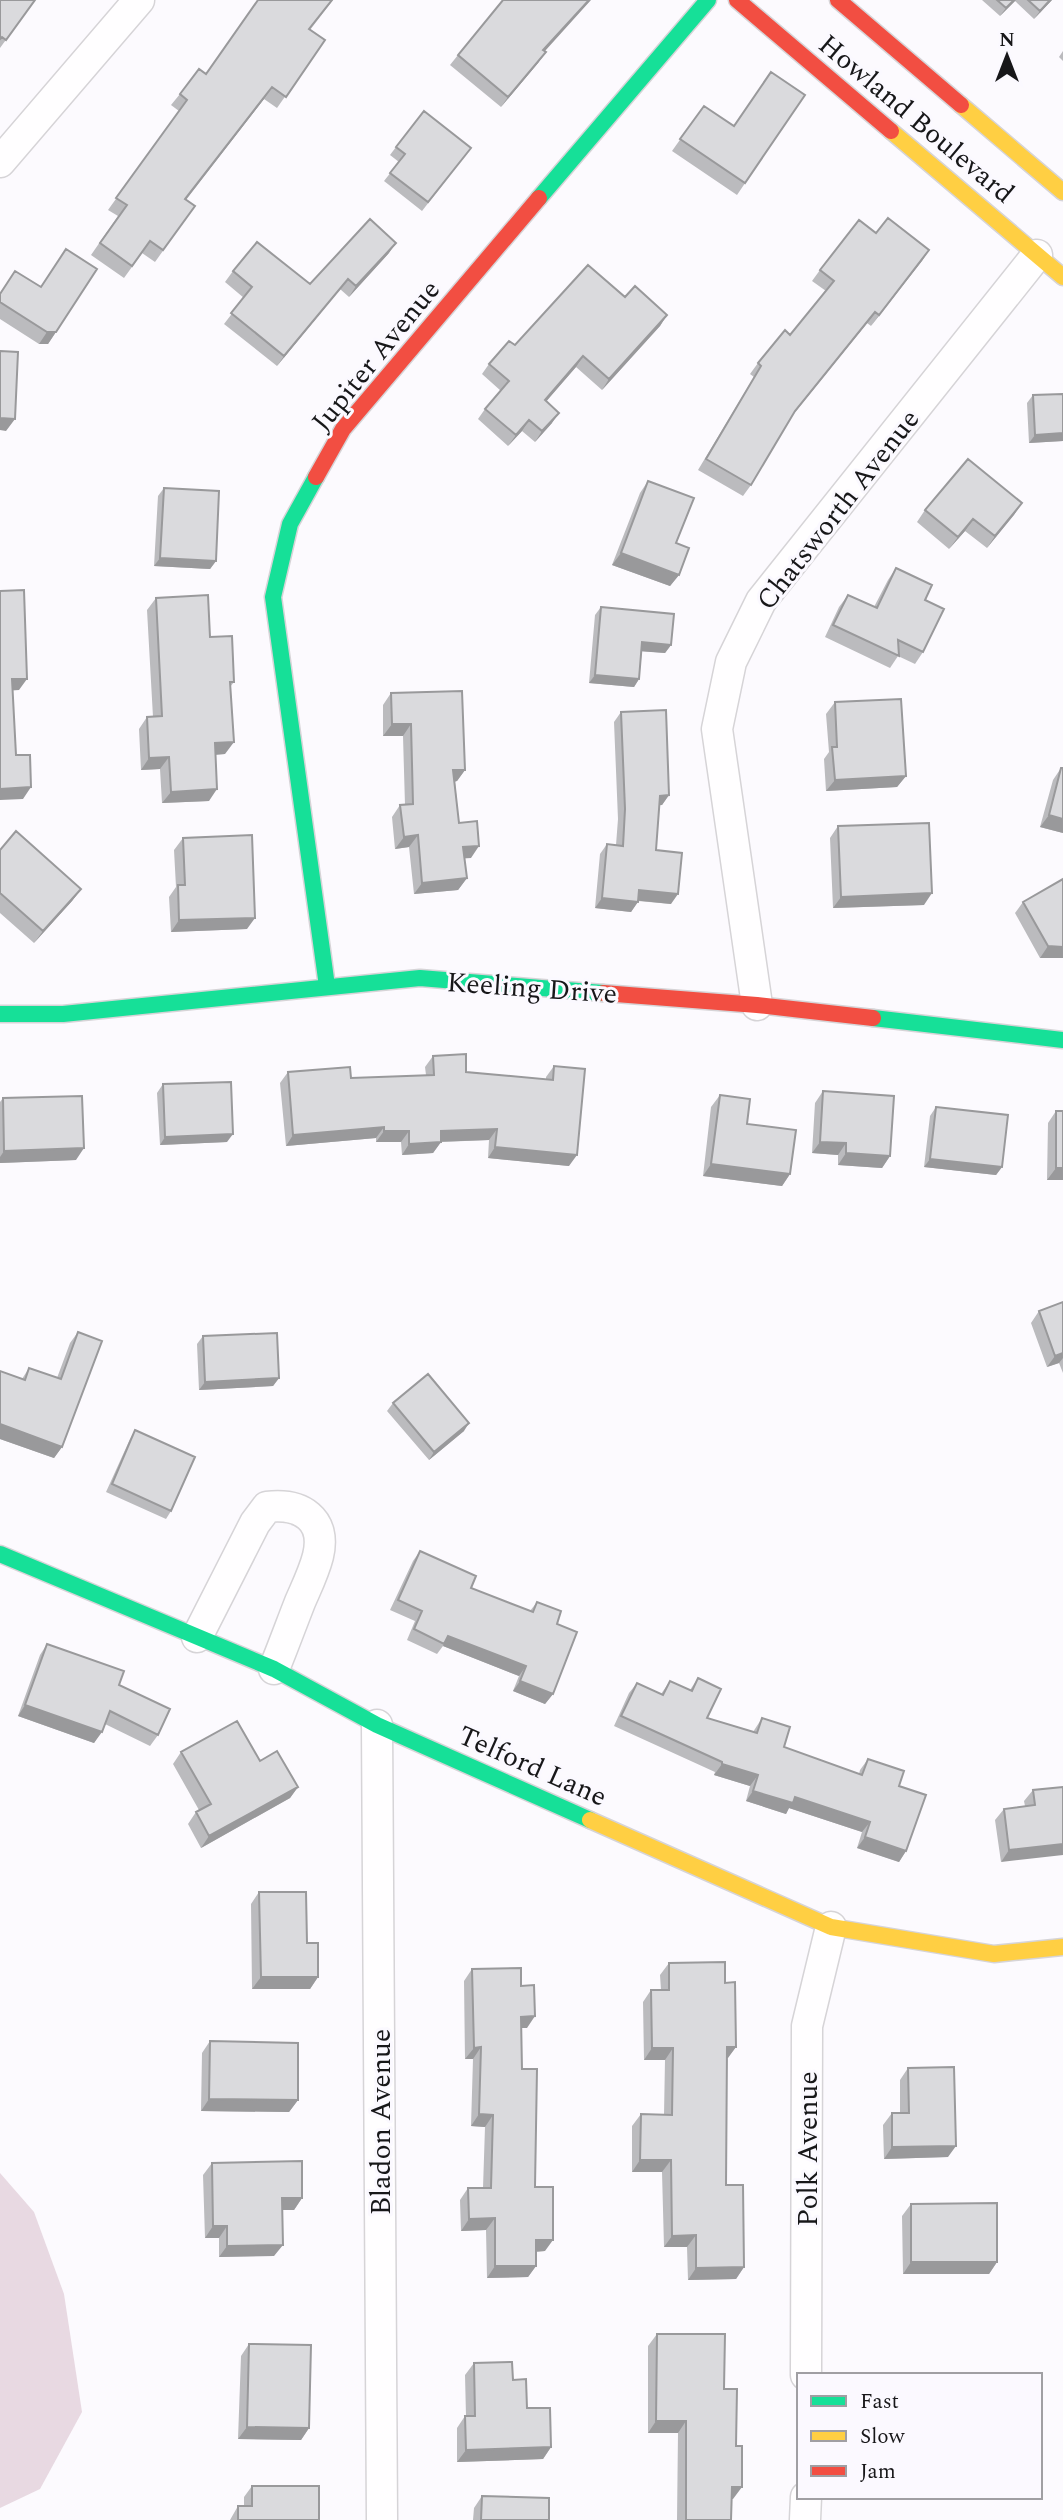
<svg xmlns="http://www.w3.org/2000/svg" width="1063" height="2520" viewBox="0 0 1063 2520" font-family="Spectral,serif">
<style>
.green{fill:#e8d9e2}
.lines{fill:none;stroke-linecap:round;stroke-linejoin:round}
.street-casing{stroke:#d6d4d7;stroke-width:33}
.fast-casing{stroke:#d6d4d7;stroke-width:19}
.slow-casing{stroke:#d6d4d7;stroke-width:19}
.jam-casing{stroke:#d6d4d7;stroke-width:19}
.street{stroke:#fffeff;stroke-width:30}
.fast{stroke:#16e098;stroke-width:16}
.slow{stroke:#ffcf43;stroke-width:16}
.jam{stroke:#f24e42;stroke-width:16}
.wall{fill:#bbbbbe}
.shaded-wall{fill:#99999b}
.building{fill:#dadadd;stroke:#99999b;stroke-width:2}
.labels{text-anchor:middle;stroke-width:6;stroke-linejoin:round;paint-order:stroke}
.street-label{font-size:28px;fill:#171719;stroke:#fbf9ff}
</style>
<rect width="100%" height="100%" fill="#fcfafe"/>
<path class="green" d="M0 2173 34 2212 64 2294 82 2412 40 2489 0 2508Z"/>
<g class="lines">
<g class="street-casing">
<path id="street" d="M0 162 139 0
M757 1005 717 729 731 662 761 601 1037 255
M197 1637 255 1523 267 1507C301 1503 327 1519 318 1556 314 1572 306 1588 300 1602 291 1625 283 1647 274 1669
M377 1725 382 2520
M806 2375 807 2026 831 1927
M805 2520 806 2497"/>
</g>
<g class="fast-casing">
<path id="fast" d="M539 198 708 0
M316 477 290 524 273 597 327 986
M0 1014H63L420 978 603 993
M873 1018 1063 1040
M0 1554 274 1669 377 1725 590 1820"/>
</g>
<g class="slow-casing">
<path id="slow" d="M961 105 1063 192
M891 131 1063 277
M590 1820 831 1927 994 1954 1063 1947"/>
</g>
<g class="jam-casing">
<path id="jam" d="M737 0 891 131
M838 0 961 105
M316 477 343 429 539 198
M603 993 757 1005 873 1018"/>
</g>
<use href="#street" class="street"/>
<use href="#fast" class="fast"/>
<use href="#slow" class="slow"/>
<use href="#jam" class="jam"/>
</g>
<path class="wall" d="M0 0H35L0 48Z
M258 0H333L310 30 325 40 277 108 264 99 186 200 195 206 155 262 142 253 124 278 91 255 118 216 108 210 179 111 171 105 180 94 206 74Z
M982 0H1052L1034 19 1015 1 1000 16Z
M545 51 538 63 501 107 450 65 458 55Z
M1063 51V61L1059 57Z
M805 95 737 195 672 151 704 106 734 126Z
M396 147 465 156 422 211 384 181 399 162 390 155Z
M876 233 929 250 871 326 867 323 791 416 751 485 743 496 698 470 754 377 750 374 758 363 790 335 826 291 812 281 820 270Z
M389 253 349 297 340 289 277 366 224 324 244 298 225 282 233 271 310 284Z
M97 269 48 344H39L0 319V293L15 271 41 287Z
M625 297 667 315 660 326 602 390 576 367 546 401 552 423 535 442 522 431 508 446 478 419 485 409 501 391 482 374 489 364 515 345Z
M1033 395 1063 441 1029 443 1027 403Z
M648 481 676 543 679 575 670 586 612 565 640 493Z
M164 488 216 561 210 569 154 566 158 496Z
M1022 503 987 548 965 531 949 549 917 522 925 510Z
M896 568 925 600 923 652 915 664 898 656 890 668 825 637 839 607 848 595 874 607 888 580Z
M156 598 210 637 234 682 230 687 225 754 216 755 209 801 162 803 160 769 141 770 139 729 147 717H153L147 610Z
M601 607 671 645 665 653 642 651 639 679 634 687 589 683 595 615Z
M391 693 465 770 457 781 455 782 459 823 471 858H464L467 878 458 890 414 894 409 847 395 849 392 817 400 805H405L403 736H383V705Z
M835 702 906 776 897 787 826 791 824 759 829 752 826 714Z
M621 712 669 795 662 805H659L656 850 671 904 638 901 631 912 595 908 600 854 607 844 616 845 618 819 614 722Z
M1061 768 1063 833 1040 827 1053 780Z
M838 826 924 905 833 908 830 838Z
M183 838 247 929 171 932 169 897 176 887 174 850Z
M0 850 81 889 72 901 34 943 0 913Z
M1063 879V958H1040L1015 913 1023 902Z
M433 1056 466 1072 546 1079V1077L554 1066 569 1166 488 1158 489 1140 441 1142 433 1153 402 1155 401 1142H376V1138L286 1146 280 1083 288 1072 351 1078 426 1075 425 1067Z
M163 1084 227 1142 160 1145 157 1093Z
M823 1091 890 1156 882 1168 838 1165V1155L812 1153 815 1103Z
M720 1095 747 1124 790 1174 782 1186 703 1176 711 1107Z
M3 1098 76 1160 0 1163V1102Z
M936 1107 1002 1167 996 1175 924 1167 930 1116Z
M1056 1111 1063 1180H1047L1048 1123Z
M1063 1302V1373L1059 1363 1047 1367 1031 1323 1039 1311Z
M78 1332 62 1447 54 1458 0 1439V1371L22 1379 29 1368 57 1378 70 1343Z
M203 1336 279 1378 273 1386 199 1390 197 1344Z
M393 1403 464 1431 429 1460 387 1411Z
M135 1430 171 1511 166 1519 106 1492 130 1439Z
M420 1551 471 1588 530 1611 537 1602 557 1624 553 1694 545 1704 513 1691 519 1676 443 1646 437 1654 407 1640 415 1621 390 1610 413 1561Z
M47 1644 158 1735 150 1746 105 1724 94 1743 18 1716 40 1655Z
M698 1678 707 1718 753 1732 762 1718 784 1747 859 1774 860 1770 868 1759 899 1786 906 1851 899 1862 857 1848 862 1832 789 1808 786 1814 746 1801 750 1786 714 1775 715 1772 614 1726 629 1693 637 1683 661 1694 670 1681 690 1690Z
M181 1752 260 1761 298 1787 290 1798 201 1848 188 1824 196 1812 199 1810 173 1764Z
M1063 1787 1001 1862 995 1820 1004 1809 1025 1806 1024 1801 1033 1790Z
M259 1892 307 1943 318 1977 310 1989H252L251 1904Z
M669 1963 725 1983 736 2047 727 2058 726 2185 744 2267 736 2279 688 2280 687 2247H664L662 2172H632V2126L641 2114 664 2115 665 2060H644L643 2002 651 1990H661L660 1975Z
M472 1969 521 1986 527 2028H521L522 2069 535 2187 545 2251 536 2252V2266L528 2277 487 2278 486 2230 461 2231 460 2200 468 2188H483L485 2127 471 2126 473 2059H465L464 1981Z
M210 2041 298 2100 289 2112 201 2111 202 2053Z
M908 2068 948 2157 884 2159 883 2125 892 2113H900V2080Z
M212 2163 302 2198 294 2210H282L274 2256 219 2257V2238H205L203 2175Z
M911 2204 997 2262 989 2274H903L902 2216Z
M657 2334 724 2389 733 2499H732L731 2520H677L678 2433H648V2346Z
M249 2344 309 2428 301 2440 238 2439 241 2356Z
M474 2363 513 2380 527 2408 551 2447 543 2459 457 2462V2428L465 2416H466L465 2375Z
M252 2486 319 2520H230L238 2506H244V2497Z
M482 2496 549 2520H473L474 2508Z"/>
<path class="shaded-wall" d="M589 0H591L536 61 543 50Z
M1014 0H1016L1000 16 1006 8Z
M1050 0H1052L1034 19 1040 11Z
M546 52 538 63 501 107 508 97Z
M272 87 264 99 177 211 185 199Z
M396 243 389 253 349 297 356 286Z
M929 250 922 261 871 326 879 315Z
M348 279 340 289 277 366 284 356Z
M875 312 867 323 787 422 795 411Z
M667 315 660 326 602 390 609 379Z
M47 332H56L48 344H39Z
M583 356 576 367 538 411 545 400Z
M559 413 552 423 535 442 542 431Z
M0 418 15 419 6 431 0 430Z
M529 420 522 431 508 446 516 435Z
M1063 433V441L1029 443 1035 435Z
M1022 503 1014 515 987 548 995 536Z
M973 519 965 531 949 549 958 537Z
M621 553 679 575 670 586 612 565Z
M160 558 216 561 210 569 154 566Z
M642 642 671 645 665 653 637 651Z
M595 675 639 679 634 687 589 683Z
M12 679H27L19 690 4 691Z
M392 724H411L403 736H383Z
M234 742 225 754 207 755 215 743Z
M169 757 160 769 141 770 149 758Z
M453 770H465L457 781 445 782Z
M906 776 897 787 826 791 835 780Z
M31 787 23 799 0 800V789Z
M217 789 209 801 162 803 171 792Z
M669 795 662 805 653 806 660 796Z
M1049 815 1063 819V833L1040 827Z
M418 835 409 847 395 849 404 837Z
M479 846 471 858 455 859 463 847Z
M467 878 458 890 414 894 422 883Z
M81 889 72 901 34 943 43 931Z
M639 890 678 894 671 904 632 900Z
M932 893 924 905 833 908 841 897Z
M602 898 638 902 631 912 595 908Z
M255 918 247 929 171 932 179 920Z
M1048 946 1063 947V958H1040Z
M384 1127 376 1138 286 1146 293 1135Z
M497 1129 489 1140 433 1142 441 1131Z
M384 1131H409L401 1142H376Z
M233 1134 227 1142 160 1145 165 1137Z
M441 1142 433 1153 402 1155 409 1144Z
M820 1142 846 1143 838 1155 812 1153Z
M495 1147 577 1155 569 1166 488 1158Z
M84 1148 76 1160 0 1163V1157L4 1151Z
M846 1153 890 1156 882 1168 838 1165Z
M930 1159 1002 1167 996 1175 924 1167Z
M711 1164 790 1174 782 1186 703 1176Z
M1056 1168H1063V1180H1047Z
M1063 1353V1358L1059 1363 1047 1367 1055 1356Z
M279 1378 273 1386 199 1390 205 1382Z
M469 1423 464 1431 429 1460 434 1452Z
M0 1424 62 1447 54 1458 0 1439Z
M448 1636 526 1666 519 1676 443 1646Z
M520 1681 553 1694 545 1704 513 1691Z
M25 1705 102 1732 94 1743 18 1716Z
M722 1764 758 1775 750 1786 714 1775Z
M298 1787 290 1798 201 1848 209 1836Z
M753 1791 795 1797 870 1822 862 1832 789 1808 786 1814 746 1801Z
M865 1837 906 1851 899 1862 857 1848Z
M1063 1844V1855L1001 1862 1009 1850Z
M261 1977H318L310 1989H252Z
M535 2016 527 2028H513L521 2017Z
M481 2047 473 2059H465L474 2048Z
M727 2047H736L728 2058 719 2059Z
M652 2048H673L665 2060H644Z
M209 2099 298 2100 289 2112 201 2111Z
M479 2114 493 2115 485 2127 471 2126Z
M956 2146 948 2157 884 2159 892 2147Z
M640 2160H671L662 2172H632Z
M282 2198H302L294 2210H273Z
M495 2218 486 2230 461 2231 469 2219Z
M213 2226H227L219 2238H205Z
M696 2235 687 2247H664L672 2236Z
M536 2240H553L545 2251 528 2252Z
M283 2245 274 2256 219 2257 227 2246Z
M911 2262H997L989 2274H903Z
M495 2266H536L528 2277 487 2278Z
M744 2267 736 2279 688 2280 696 2268Z
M656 2421H686L678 2433H648Z
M247 2427 309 2428 301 2440 238 2439Z
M551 2447 543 2459 457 2462 466 2450Z
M732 2487H742L733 2499H723Z"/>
<path class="building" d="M0 0H35L6 40 2 37 0 39Z
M258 0H332L309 29 325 40 286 97 272 87 185 199 195 206 163 250 150 241 132 266 100 243 127 205 116 198 187 100 180 94 199 69 206 74Z
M503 0H589L543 50 546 52 508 97 458 55Z
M997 0H1014L1006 8Z
M1028 0H1050L1040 11Z
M771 72 805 95 745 183 680 139 704 106 734 126Z
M424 111 471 148 428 202 390 173 405 154 396 147Z
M888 218 929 250 879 315 875 312 795 411 751 485 706 459 761 366 758 363 785 330 790 335 834 281 820 270 859 220 876 233Z
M370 219 396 243 356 286 348 279 284 356 231 313 252 287 233 271 257 242 310 284Z
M66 249 97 269 56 332H47L0 302V294L15 271 41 287Z
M588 265 625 297 635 286 667 315 609 379 583 356 545 400 559 413 542 431 529 420 516 435 485 409 509 381 489 364 509 341 515 345Z
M0 351 18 352 15 419 0 418Z
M1063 394V433L1035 435 1033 395Z
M968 459 1022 503 995 536 973 519 958 537 925 510Z
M648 481 694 498 676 543 689 548 679 575 621 553Z
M164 488 219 491 216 561 160 558Z
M896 568 932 585 925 600 944 609 923 652 898 640 899 656 833 625 848 595 877 608Z
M24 590 27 679H12L16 755H30L31 787 0 789V591Z
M208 595 210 637 232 636 234 682H230L234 742 215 743 217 789 171 792 169 757 149 758 147 717 162 716 156 598Z
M601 607 674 614 671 645 642 642 639 679 595 675Z
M462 691 465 770H453L459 823 477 821 479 846 463 847 467 878 422 883 418 835 404 837 400 805 413 804 411 724H392L391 693Z
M901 699 906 776 835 780 832 747H837L835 702Z
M666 710 669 795 660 796 656 850 682 853 678 894 639 890 638 902 602 898 607 844 623 846 625 809 621 712Z
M1061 768H1063V819L1049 815Z
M929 823 932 893 841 897 838 826Z
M16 831 81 889 43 931 0 893V850Z
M252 835 255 918 179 920 178 885H185L183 838Z
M1063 879V947L1048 946 1023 902Z
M466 1054V1072L553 1080 554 1066 585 1069 577 1155 495 1147 497 1129 441 1131V1142L409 1144V1131H384V1127L293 1135 288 1072 350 1067 351 1078 434 1075 433 1056Z
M231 1082 233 1134 165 1137 163 1084Z
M823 1091 894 1096 890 1156 846 1153V1143L820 1142Z
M720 1095 750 1099 747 1124 796 1130 790 1174 711 1164Z
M82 1096 84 1148 4 1151 3 1098Z
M936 1107 1008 1115 1002 1167 930 1159Z
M1056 1111H1063V1168H1056Z
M1063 1302V1353L1055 1356 1039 1311Z
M78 1332 102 1341 62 1447 0 1424V1371L25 1380 29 1368 61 1379Z
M277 1333 279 1378 205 1382 203 1336Z
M428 1374 469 1423 434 1452 393 1403Z
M135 1430 195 1457 171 1511 112 1484Z
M420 1551 476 1576 471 1588 533 1612 537 1602 561 1611 557 1624 577 1632 553 1694 520 1681 526 1666 448 1636 444 1644 414 1629 422 1611 398 1600Z
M47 1644 124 1671 119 1685 170 1709 158 1735 110 1711 102 1732 25 1705Z
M698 1678 721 1689 707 1718 757 1733 762 1718 790 1727 784 1747 862 1775 868 1759 904 1771 899 1786 926 1795 906 1851 865 1837 870 1822 795 1797 793 1803 753 1791 758 1775 722 1764V1762L621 1716 637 1683 663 1695 670 1681 692 1691Z
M237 1721 260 1761 277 1751 298 1787 209 1836 196 1812 211 1804 181 1752Z
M1063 1787V1844L1009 1850 1004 1809 1035 1805 1033 1790Z
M259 1892H306L307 1943H318V1977H261Z
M725 1962V1983L735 1982 736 2047H727L726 2185H743L744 2267 696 2268V2235L672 2236 671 2160H640L641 2114 672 2115 673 2048H652L651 1990H669V1963Z
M521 1968V1986L534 1985 535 2016 521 2017 522 2069H537L535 2187H553V2240H536V2266H495V2218L469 2219 468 2188H491L493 2115 479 2114 481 2047 474 2048 472 1969Z
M210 2041 298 2043V2100L209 2099Z
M954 2067 956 2146 892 2147V2113H909L908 2068Z
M302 2161V2198H282L283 2245 227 2246V2226H213L212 2163Z
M997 2203V2262H911V2204Z
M657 2334H725L724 2389H737L736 2446H742V2487H732L731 2520H686V2421H656Z
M249 2344 311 2345 309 2428 247 2427Z
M512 2362 513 2380 526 2379 527 2408H550L551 2447 466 2450 465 2416H475L474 2363Z
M252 2486H319V2520H238V2506H252Z
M482 2496 549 2498V2520H481Z"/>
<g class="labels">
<g class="street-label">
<text transform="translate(917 118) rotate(40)" y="10">Howland Boulevard</text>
<text transform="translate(375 355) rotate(-51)" y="10">Jupiter Avenue</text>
<text transform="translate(837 509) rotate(-52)" y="10">Chatsworth Avenue</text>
<text transform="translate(532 987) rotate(4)" y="10">Keeling Drive</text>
<text transform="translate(533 1765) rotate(24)" y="10">Telford Lane</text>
<text transform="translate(380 2122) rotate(-90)" y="10">Bladon Avenue</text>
<text transform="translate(807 2149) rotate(-90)" y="10">Polk Avenue</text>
</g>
</g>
<rect x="797" y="2373" width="245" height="126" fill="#fbf9ff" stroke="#a09fa3" stroke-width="2"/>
<rect x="811" y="2396" width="35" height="10" fill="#16e098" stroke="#a09fa3" stroke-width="2"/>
<text x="860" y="2408" font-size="21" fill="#171719">Fast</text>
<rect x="811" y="2431" width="35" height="10" fill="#ffcf43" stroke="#a09fa3" stroke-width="2"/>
<text x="860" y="2443" font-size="21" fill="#171719">Slow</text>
<rect x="811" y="2466" width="35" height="10" fill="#f24e42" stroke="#a09fa3" stroke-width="2"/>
<text x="860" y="2478" font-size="21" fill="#171719">Jam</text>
<g transform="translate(1007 56)" stroke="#fbf9ff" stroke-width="5" paint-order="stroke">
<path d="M0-5L12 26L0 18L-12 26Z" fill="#171719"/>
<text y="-10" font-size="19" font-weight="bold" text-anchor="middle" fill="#171719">N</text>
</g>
</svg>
